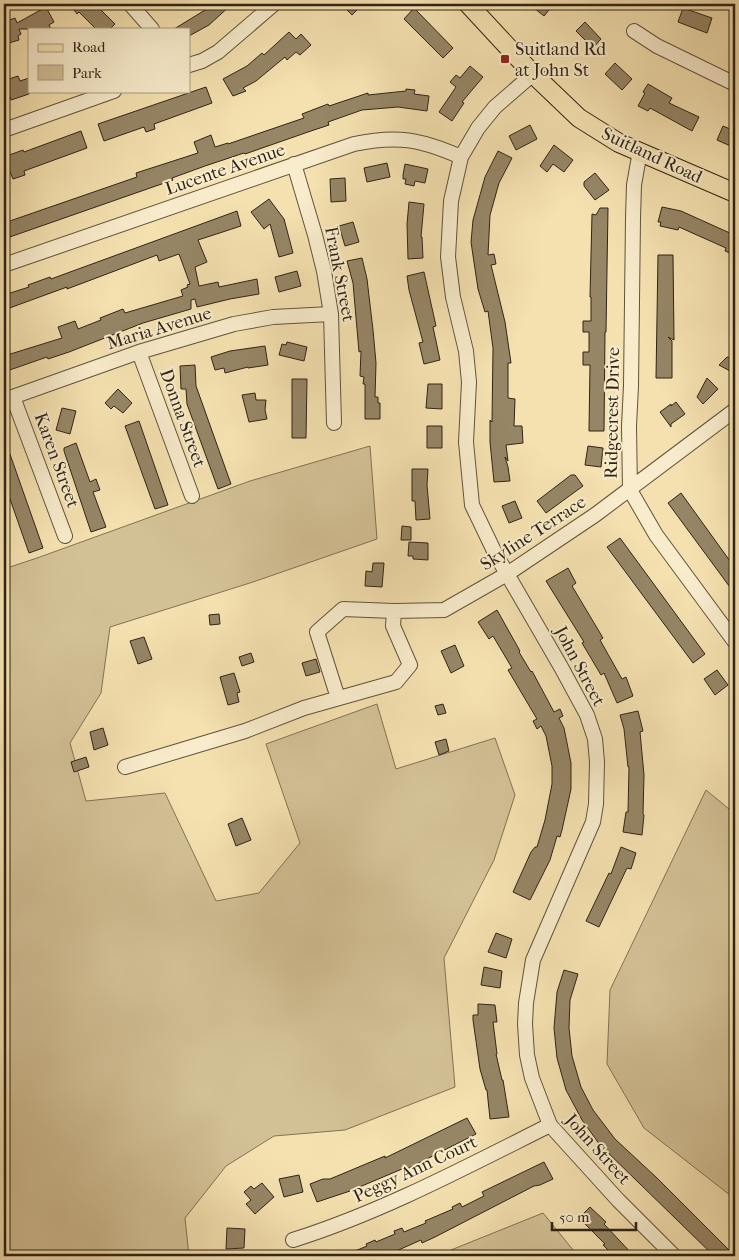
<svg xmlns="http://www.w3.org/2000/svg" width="739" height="1260" viewBox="0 0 739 1260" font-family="'IM FELL French Canon',serif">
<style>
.green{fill:#d3c196;stroke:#817256}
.building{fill:#968666;stroke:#2f2416}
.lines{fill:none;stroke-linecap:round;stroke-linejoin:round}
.minor-casing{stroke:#60533c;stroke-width:16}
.major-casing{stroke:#2f2416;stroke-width:20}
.minor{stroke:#f8eccc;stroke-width:14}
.major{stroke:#f5e1b0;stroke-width:18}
.poi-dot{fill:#8f2418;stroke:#f8eccc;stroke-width:2}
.labels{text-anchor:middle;stroke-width:4;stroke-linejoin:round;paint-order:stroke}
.poi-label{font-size:18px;fill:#2f2416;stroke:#f8eccc;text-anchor:start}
.street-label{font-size:18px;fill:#2f2416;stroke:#f8eccc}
</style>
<rect width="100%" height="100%" fill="#f5e1b0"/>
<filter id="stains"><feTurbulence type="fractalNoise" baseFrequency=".004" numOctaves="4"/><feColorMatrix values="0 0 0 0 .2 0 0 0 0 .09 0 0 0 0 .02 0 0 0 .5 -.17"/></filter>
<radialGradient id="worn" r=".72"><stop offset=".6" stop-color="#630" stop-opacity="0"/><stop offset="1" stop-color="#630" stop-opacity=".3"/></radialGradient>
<path class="green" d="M370 446 377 539 253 582 110 627 101 693 70 743 86 801 165 793 216 901 259 893 300 843 266 744 377 704 396 769 495 738 515 795 494 860 444 958 455 1087 345 1130 274 1136 226 1166 185 1218 189 1256H4V569L37 558 250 481Z
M706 790 735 814V1199L644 1128 607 1064 610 990Z
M543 1213 578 1256H436Z"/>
<path class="building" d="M70 4H95L115 24 110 29H96L79 12 77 14Z
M215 4H232L209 25 189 36V29H174Z
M341 4H363L352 15Z
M529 4H554L544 16Z
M46 7 54 22 49 25 51 29H19L21 34 18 36 19 40 9 43 7 39 4 40V22L15 18 17 23Z
M414 8 453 48 443 58 404 19Z
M683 8 712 18 707 33 678 22Z
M585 22 601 39 593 48 576 31Z
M289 32 296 39 301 34 311 45 300 55 296 52 287 60 285 57 256 81 243 88 246 91 233 96 223 79 247 66 262 53 264 55Z
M615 63 632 79 622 90 605 74Z
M470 66 483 77 462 102 464 103 452 121 439 112 456 87 450 82 456 75 460 78Z
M18 76 20 81 29 78V94L11 100 9 94 7 95 4 83 10 81 9 79Z
M648 84 672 98 669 103 699 117 692 131 650 108 648 111 638 106 645 93 643 92Z
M206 87 212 103 154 124 155 129 146 132 144 127 104 141 98 124Z
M406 89 415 90 414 94 429 96 427 111 398 107 362 110 328 122 329 125 308 132 245 154 244 153 205 166 172 178 173 180 4 239V223L137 177 136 173 198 153 194 142 211 135 215 147 228 143V144L304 118 302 114 328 104 329 106 368 93V95L406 91Z
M530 125 537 139 516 150 509 136Z
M723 126 735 131V148L717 140Z
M81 131 87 148 24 171 25 175 13 179 4 157 23 150 24 152Z
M554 145 573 160 564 172 553 164 547 172 540 166Z
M498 151 512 158 499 183 490 215 488 255 494 254 496 264 491 265 505 322 511 363H508V398L515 399 514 426H522L523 443 506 445 508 461 505 457 508 467 510 481 494 482 490 442V420L492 422 493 348 488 311 485 312 478 289 471 242 473 220 485 177Z
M387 163 390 177 367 182 364 168Z
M405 164 428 169 425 183 415 181 414 186 405 184 406 179H403V175Z
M595 173 609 190 595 200 584 186V182Z
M345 178 346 201 331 202 330 179Z
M269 199 284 219 293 253 279 257 270 224 264 229 251 212Z
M409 202 424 204 421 237H422L423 258 408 259 407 224Z
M662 207 681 211 732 234 735 228V255L725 251 726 248 679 227 678 230 660 226 661 222H658Z
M600 208H608L606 332H605L604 431H589L590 365H583V352H589V332H583V321H591V297H590L592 214 596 215Z
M237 211 241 226 198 240 207 262 195 267 199 286 218 282 219 287 257 279 259 294 230 299 197 307 195 299 191 300V309L143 323 69 352 48 359 47 357 4 372V356L62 338 58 327 75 321 78 329 101 320 100 318 123 309 125 313 183 296 181 290 188 287 187 285 190 284 179 254 159 261 157 255 67 289V287L4 310V295L29 287 28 285 50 277 51 279Z
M353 222 359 242 345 246 339 226Z
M658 255H673L674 340 668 337 672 341V378H656Z
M362 258 367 279 373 330 376 363 375 397H378V403H380V419H365V384H363L364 377 360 376 361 351 359 352 353 283 347 261Z
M297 271 301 286 279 292 275 277Z
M424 272 436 326 433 327 440 360 424 364 419 343 423 342 409 290 407 276Z
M287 342 307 347 304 361 279 355 282 344 286 345Z
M265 346 268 365 248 368V367L225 373 224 368 215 370 211 357 230 351Z
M727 357 735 358V362L730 371 719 365Z
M195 365 196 386 231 484 218 489 187 404 186 389H181L180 366Z
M707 378 718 389 703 404 697 397Z
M292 379H307L306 438H292Z
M428 384H442V409L426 408Z
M118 389 132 403 123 413 114 406 111 409 105 403Z
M255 393 256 400H266L265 410 267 419 249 422 242 395Z
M676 402 685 414 671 424V427L660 412 671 404V406Z
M62 408 76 411 70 434 56 430Z
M139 421 168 505 155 509 125 426Z
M427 426H442V448H427Z
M4 440H5L43 548 29 553 4 482Z
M76 443 90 482 96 479 100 490 93 492 106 527 91 532 64 451V448Z
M588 446 603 448 601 467 585 465Z
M412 469H428L427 485 430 519 416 520 415 501H412Z
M571 475H575L583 486 546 513 537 501Z
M681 493 735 568V594L668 503Z
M515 501 522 518 509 523 502 506Z
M402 526 411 527V540H401Z
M620 538 705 654 693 663 607 547Z
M409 542 428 543V560L413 559V556H408Z
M373 563H384L382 587 365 586 366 571 372 572Z
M568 568 576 583 572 586 603 638 600 640 622 679 626 677 633 696 617 703 604 673 601 675 582 643 584 642 546 581Z
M497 610 520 651 519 652 531 672 532 671 554 712 560 709 563 716 559 718 564 728 571 763V789L562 830 560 837 557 836 550 860 530 900 513 892 531 852 535 847H537L545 820 552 784V766L546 736 541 726 537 729 533 721 537 719 508 670 512 668 493 636 489 639 478 622Z
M219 614 220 624 210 625 209 615Z
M144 637 152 659 138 664 130 641Z
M455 645 464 666 451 673 441 651Z
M251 653 254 662 242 666 239 657Z
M316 659 320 672 306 676 302 663Z
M717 670 728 685 715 695 704 679Z
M234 673 240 692 237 693 239 702 228 705 220 677Z
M443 704 446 713 438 715 435 706Z
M638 711 643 731 640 732 644 775 643 814 644 815 642 835 623 832 626 812H628L629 767H628L624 729 620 715Z
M103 728 108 745 94 750 90 732Z
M446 739 449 751 439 755 435 742Z
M86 757 89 767 74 772 71 762Z
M242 818 251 840 236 846 228 824Z
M621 847 636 853 631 869 627 868 599 927 586 921 609 873 611 874Z
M496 933 512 939 506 958 488 952Z
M484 967 502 971 500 988 481 985Z
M564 970 578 974 570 1000 569 1028 572 1056 581 1087 593 1110 615 1139 657 1178 735 1256H714L600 1145 582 1120 566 1090 557 1058 554 1028 557 992Z
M478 1004 495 1005 497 1022H493L497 1054H496L502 1080H503L509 1117 490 1119 487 1090H486L480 1069 473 1020V1015H478Z
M467 1118 476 1134 403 1171 402 1169 350 1191 317 1202 310 1184 323 1179H330L385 1156V1158Z
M544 1162 553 1179 540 1185 534 1186 435 1237 422 1243 421 1240 385 1256H343L367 1246 366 1244 375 1240 376 1242 395 1234 394 1231 402 1228 404 1232 426 1223 425 1221 453 1209 452 1207 460 1203 462 1207 484 1196 482 1192Z
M299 1175 303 1192 284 1197 279 1179Z
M262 1183 274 1197 255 1214 246 1204 251 1200 244 1192 251 1186 254 1189Z
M590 1207 606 1222 604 1224 634 1256H614L603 1245 605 1244 579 1218Z
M227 1228 245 1229 244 1248 226 1249Z"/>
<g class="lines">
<g class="minor-casing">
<path id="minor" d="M130 4 152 29
M634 31 657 46 735 84
M189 65 202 61 218 52 274 4
M533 74 495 107 478 128 461 157 451 201 448 257 453 297 466 351 469 382 466 442 472 505 495 553 561 667 587 715 595 739 597 762 596 804 593 822 533 960 526 1003 525 1024 527 1055 532 1078 550 1125 618 1200 674 1256
M4 130 114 91
M640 151 634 185 633 218 631 386 629 426 630 490 656 535 735 642
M294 164 315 235 324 271 331 314 334 423
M4 265 354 144C397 135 420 139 461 157
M139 352 192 496
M13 397 65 536
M4 400 139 352 234 324 273 317 331 314
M338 698 317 632 343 609 394 611 444 610 507 574 595 515 735 410
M125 767 245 731 304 708 396 682 410 665 393 626 394 611
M293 1240C382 1212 466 1167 550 1125"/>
</g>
<g class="major-casing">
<path id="major" d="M468 4 533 74 579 118 619 143 735 193"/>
</g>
<use href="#minor" class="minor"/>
<use href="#major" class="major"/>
</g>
<rect class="poi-dot" x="500" y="54" width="10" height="10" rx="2.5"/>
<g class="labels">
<g class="poi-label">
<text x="515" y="55">Suitland Rd<tspan x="515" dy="21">at John St</tspan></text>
</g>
<g class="street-label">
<text transform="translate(652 155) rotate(25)" y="6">Suitland Road</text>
<text transform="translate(225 169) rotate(-19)" y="6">Lucente Avenue</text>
<text transform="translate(340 274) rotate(79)" y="6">Frank Street</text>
<text transform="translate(159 328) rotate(-17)" y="6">Maria Avenue</text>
<text transform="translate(612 413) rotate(-89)" y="6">Ridgecrest Drive</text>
<text transform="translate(183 418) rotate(70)" y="6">Donna Street</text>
<text transform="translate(57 460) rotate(70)" y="6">Karen Street</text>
<text transform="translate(533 533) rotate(-33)" y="6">Skyline Terrace</text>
<text transform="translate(580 666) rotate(62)" y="6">John Street</text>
<text transform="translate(598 1149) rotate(48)" y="6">John Street</text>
<text transform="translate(415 1169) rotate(-25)" y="6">Peggy Ann Court</text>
</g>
</g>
<rect width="739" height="1260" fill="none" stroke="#f5e1b0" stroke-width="20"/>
<rect x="5" y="5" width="729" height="1250" fill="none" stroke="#2f2416" stroke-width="2.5"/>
<rect x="10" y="10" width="719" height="1240" fill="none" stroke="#2f2416"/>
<rect x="28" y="28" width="162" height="65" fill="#f8eccc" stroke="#a89c83"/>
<rect x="38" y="44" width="25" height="8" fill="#f5e1b0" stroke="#a89c83"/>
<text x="72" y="52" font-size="15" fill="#2f2416">Road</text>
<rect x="38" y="65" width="25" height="15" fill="#d3c196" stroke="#a89c83"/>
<text x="72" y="78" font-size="15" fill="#2f2416">Park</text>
<path d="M552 1222v8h84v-8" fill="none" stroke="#2f2416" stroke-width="2.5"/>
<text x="559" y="1222" font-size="15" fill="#2f2416" stroke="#f8eccc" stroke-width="4" paint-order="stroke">50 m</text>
<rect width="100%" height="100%" filter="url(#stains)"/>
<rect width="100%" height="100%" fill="url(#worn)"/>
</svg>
